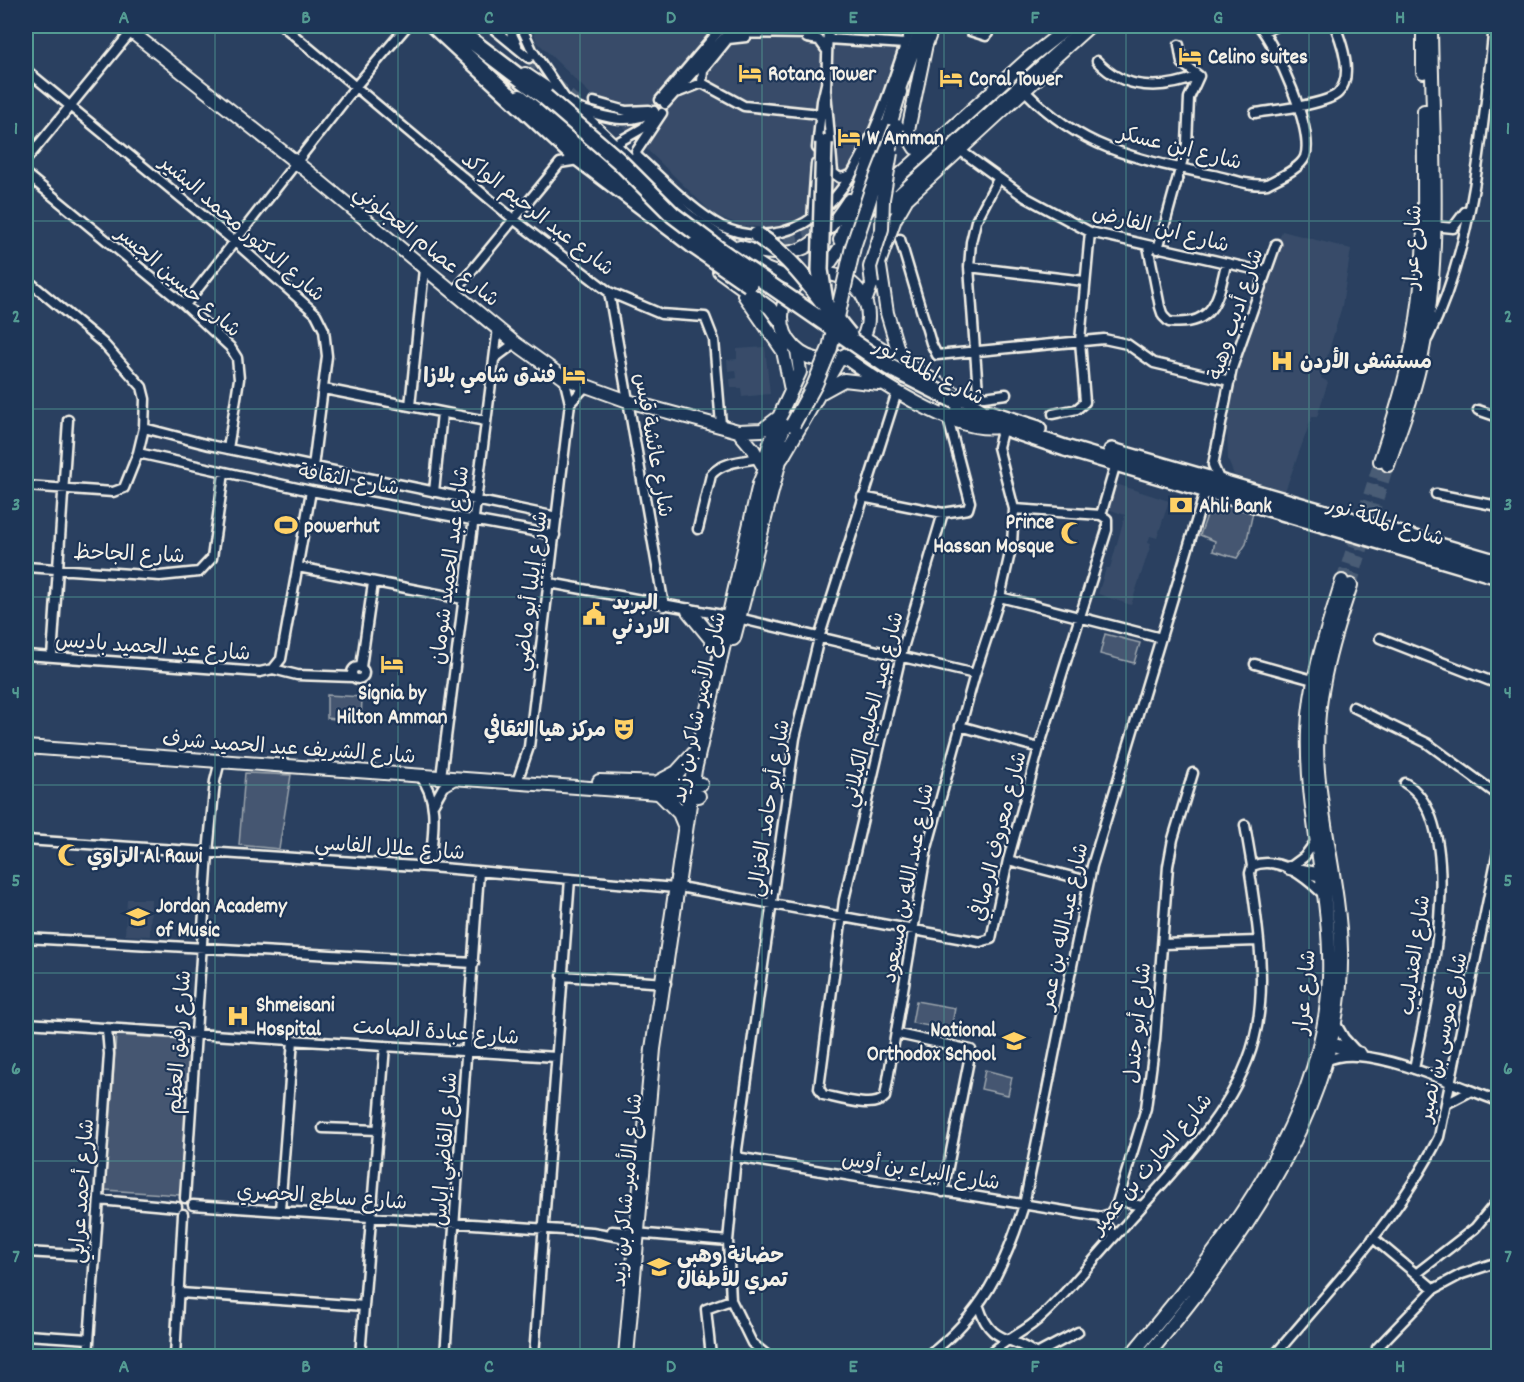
<svg xmlns="http://www.w3.org/2000/svg" width="1524" height="1382" viewBox="0 0 1524 1382" font-family="Dekko,'Playpen Sans Arabic',sans-serif">
<style>
.built{fill:#374c69}
.green{fill:#445771;stroke:#9ca4ac;stroke-width:1.5}
.lines{fill:none;stroke-linecap:round;stroke-linejoin:round}
.secondary-tunnel{stroke:#485b74;stroke-width:12;stroke-dasharray:12 6;stroke-linecap:butt}
.primary-tunnel{stroke:#485b74;stroke-width:14;stroke-dasharray:14 7;stroke-linecap:butt}
.street-casing{stroke:#f4f1e8;stroke-width:13}
.secondary-casing{stroke:#f4f1e8;stroke-width:16}
.primary-casing{stroke:#f4f1e8;stroke-width:18}
.highway-casing{stroke:#f4f1e8;stroke-width:20}
.street{stroke:#1d3557;stroke-width:8}
.secondary{stroke:#1d3557;stroke-width:12}
.primary{stroke:#1d3557;stroke-width:14}
.highway{stroke:#1d3557;stroke-width:15}
.secondary-bridge-casing{stroke:#f4f1e8;stroke-width:16;stroke-linecap:butt}
.primary-bridge-casing{stroke:#f4f1e8;stroke-width:18;stroke-linecap:butt}
.highway-bridge-casing{stroke:#f4f1e8;stroke-width:20;stroke-linecap:butt}
.secondary-bridge{stroke:#1d3557;stroke-width:12}
.primary-bridge{stroke:#1d3557;stroke-width:14}
.highway-bridge{stroke:#1d3557;stroke-width:15}
.grid{fill:none;stroke:#549b93;stroke-width:1.5;stroke-opacity:0.55}
.labels{text-anchor:middle;stroke-width:4.5;stroke-linejoin:round;paint-order:stroke}
.poi-label{font-size:21px;font-weight:bold;fill:#f4f1e8;stroke:#1d3557;text-anchor:start}
.street-label{font-size:21px;fill:#f4f1e8;stroke:#1d3557}
.neatline{fill:none;stroke:#549b93;stroke-width:2}
.grid-label{font-size:20px;text-anchor:middle;font-weight:bold;fill:#549b93}
</style>
<rect width="100%" height="100%" fill="#2a4060"/>
<filter id="ink" filterUnits="userSpaceOnUse"><feTurbulence type="fractalNoise" baseFrequency=".0167" numOctaves="2"/><feDisplacementMap in="SourceGraphic" scale="12" xChannelSelector="R" yChannelSelector="G"/><feConvolveMatrix kernelMatrix="1 2 1 2 8 2 1 2 1" color-interpolation-filters="sRGB"/></filter>
<g filter="url(#ink)">
<path class="built" d="M533 26H930L902 85 841 183 808 215 777 228 743 226 714 215 536 41Z
M1282 231 1351 249 1342 306 1321 378 1328 382 1317 417H1312L1285 491 1234 475 1228 460 1227 427 1240 344Z
M765 347 770 394 742 397 741 388H731L730 379 737 378 736 370 728 371 727 360 737 359V349Z
M1116 484 1169 501 1157 538 1150 536 1148 543 1151 544 1131 605 1098 594 1106 568H1110L1125 515 1108 509Z
M127 899H151L150 936 125 935Z"/>
<path class="green" d="M1218 503 1253 512 1246 544 1237 558 1213 551 1215 541 1200 535 1210 507Z
M1105 634 1140 643 1134 663 1100 654Z
M327 695 362 697 361 722 327 718Z
M245 773 291 775 279 849 239 845Z
M916 1001 955 1008 951 1030 912 1023Z
M116 1035 191 1040 180 1195 105 1190Z
M985 1070 1012 1077 1008 1095 981 1089Z"/>
<g class="lines">
<path class="secondary-tunnel" d="M529 58 585 111
M1342 581 1380 461
M1351 585 1388 465"/>
<path class="primary-tunnel" d="M883 199 917 168
M764 245 783 243 830 229"/>
<g class="street-casing">
<path id="street" d="M283 26 512 218 609 292 661 314 705 317 714 340 721 425
M490 26 529 58
M508 26 517 45
M521 26 532 50 566 100
M968 26 970 31 986 36 993 26
M1264 31 1276 26
M807 38 819 40 827 51
M828 39 905 44
M1179 45 1182 63 1199 76
M1097 61C1124 91 1163 90 1199 76
M26 70 235 242 316 314 324 330 327 356 313 467
M702 83 703 70 728 39 746 37
M1487 85 1498 87
M826 89 828 26
M826 91 833 173 840 178 851 175
M679 92 702 83 744 106 820 114
M1026 92C1083 150 1136 159 1213 175 1229 178 1251 187 1267 184 1278 178 1300 169 1305 157 1315 131 1276 46 1259 26
M660 100 723 26
M594 102 626 111 649 110
M665 104 728 33 813 34 828 27
M580 109C604 117 630 126 654 111
M662 113 636 152 637 156C663 179 690 209 721 226 737 234 753 236 770 234 857 226 886 93 912 26
M1255 113C1273 110 1326 105 1338 93 1354 77 1342 43 1335 26
M615 144 643 128 653 117
M817 148 822 101 826 84
M961 151 1025 197 1090 232 1266 272
M26 160 131 32
M26 174 185 305 230 347 237 358 239 379 228 449
M998 179 976 221 971 242 969 267 978 392 984 397 1006 394
M812 219 816 164
M1433 226 1453 228 1465 212
M900 239 931 343 937 355 1104 339 1127 344 1154 363 1230 381
M1148 246 1160 307 1163 316 1169 322C1214 327 1218 299 1226 264
M1158 249 1187 144 1189 98 1199 76
M969 267 1084 281
M26 279 103 343 142 387 145 399 144 428 138 453 124 488 113 492 26 486
M454 292 560 163 578 160
M609 292 664 606
M185 305 356 86 407 26
M1428 338C1475 242 1483 129 1494 26
M495 358 515 343
M324 389 486 421
M570 403 586 386
M410 406 424 269
M1478 410 1498 417
M1053 414 1077 409 1085 402 1080 341 1090 232
M144 428 209 445 557 517
M138 453 311 491 555 535
M1220 481 1213 465 1232 368 1276 244
M434 492 442 413
M1436 494 1498 506
M862 497 943 513 968 509 970 502 947 415
M1014 509 1101 515
M943 513 901 655 844 900 819 1088 823 1095C838 1098 874 1110 885 1097L927 848 975 674 1000 597 1012 544 1014 509 998 447 1001 435 999 427
M1101 515 1116 463
M698 529 711 475C722 462 742 461 759 458
M26 567 160 576 199 572 212 558 224 473
M298 567 463 599
M550 583 738 618 975 674
M1000 597 1161 638
M1380 638 1498 684
M26 655 260 672 273 669 281 659 311 491
M52 657 68 420
M1255 664 1313 680
M352 673a6 6 0 1 1 12 0a6 6 0 1 1-12 0Z
M361 667 373 583
M273 669 297 675 353 677
M1353 707 1427 743 1498 795
M960 726 1039 748
M420 776C441 801 432 837 430 867
M441 777 498 328
M517 782 529 747 570 403 564 378
M1405 783C1472 823 1426 1006 1414 1069
M434 803 443 787 455 780
M26 840 430 867 675 888
M1008 860 1088 881
M1252 866C1279 855 1305 877 1323 894
M1289 868 1304 857 1315 842
M685 888 980 942 991 939 1008 860 1039 748 1107 530V519L1101 515
M26 938 474 963
M1163 944 1258 941
M562 976 666 983
M26 1023 556 1057
M1336 1024 1344 1038 1355 1050
M898 1034 971 1050 943 1192
M1326 1061C1364 1040 1458 1087 1498 1101
M1448 1103 1471 1091
M323 1128 378 1130
M736 1157 1101 1217 1110 1214 1117 1203 1146 1108 1155 1040 1168 866 1173 839 1193 773
M1120 1196 1128 1203 1142 1206
M185 1198 208 853 215 781 220 761
M99 1200 177 1207
M193 1205 592 1232 621 1237 633 1249
M280 1210 293 1040
M1101 1217 1114 1237
M612 1231 728 1241
M1373 1238 1434 1289
M26 1252 94 1256
M1416 1274 1475 1228 1498 1200
M180 1293 364 1306
M979 1307C991 1345 1011 1335 1036 1354
M26 1335 89 1339
M1377 1348 1434 1289 1462 1274 1498 1262
M88 1356 109 1054 107 1029
M175 1356 183 1214
M360 1356 385 1046
M445 1356 479 872
M534 1356 570 879
M711 1356 706 1309 731 1300
M768 1356 752 1343 731 1300 728 1241 736 1157 795 738 819 638 897 392
M928 1356C982 1314 1004 1269 1024 1205L1092 866 1204 495 1211 493
M988 1356C1003 1340 1026 1332 1042 1316 1069 1291 1091 1262 1116 1235 1164 1181 1236 1112 1254 1040 1268 987 1258 926 1250 873L1252 866 1245 825
M1033 1356 1078 1332
M1274 1356C1332 1287 1398 1219 1439 1137L1498 851
M1492 1356 1498 1354"/>
</g>
<g class="secondary-casing">
<path id="secondary" d="M124 26 307 171 515 343 564 378 628 401 738 431 762 430 779 417
M1423 26V72
M926 44 907 135 915 148 927 149
M924 50 933 26
M525 74 574 107 688 216 766 269 799 282
M895 100 922 26
M889 190 886 197 889 205 896 206 903 202 1041 75
M840 240 883 127
M740 247C797 263 817 249 849 200
M880 267 887 313 901 360
M719 271 770 308 782 323
M823 273 861 217 901 174 1029 58 1070 26
M782 317a43 43 0 1 1 86 0a43 43 0 1 1-86 0Z
M744 295 783 351 791 390
M865 302 895 219 906 200
M863 337 985 412
M843 356C876 380 956 434 997 427
M822 392 844 380 879 384
M738 431 753 449 763 466
M782 458 840 358
M764 461 779 417 800 372 797 350
M1380 461C1397 409 1413 358 1419 304 1427 241 1423 175 1424 111
M1388 465C1400 429 1415 392 1422 355 1443 248 1432 134 1431 26
M26 747 699 796
M599 781 701 784
M1289 868 1326 876
M1326 1042 1360 1054
M1130 1356C1220 1249 1323 1125 1329 978 1332 895 1305 814 1308 730 1310 678 1327 630 1342 581
M1147 1356C1239 1245 1345 1103 1341 951 1340 891 1323 831 1318 771 1313 706 1330 645 1351 585"/>
</g>
<g class="primary-casing">
<path id="primary" d="M520 97 639 196
M884 142 899 92
M895 200 1088 26
M689 611 721 650
M733 638 783 445
M660 782 677 773 697 751
M659 792 680 813 685 825
M626 1356 653 1049 694 770 760 484 786 420"/>
</g>
<g class="highway-casing">
<path id="highway" d="M434 26 569 151 694 246
M452 26 545 97
M950 409 1065 448 1498 576
M989 413 1038 429
M1112 451 1498 563"/>
</g>
<use href="#street" class="street"/>
<use href="#secondary" class="secondary"/>
<use href="#primary" class="primary"/>
<use href="#highway" class="highway"/>
<g class="secondary-bridge-casing">
<path id="secondary-bridge" d="M872 284 870 267 882 229 883 199 891 153"/>
</g>
<g class="primary-bridge-casing">
<path id="primary-bridge" d="M793 424 815 384 830 348 853 247 871 193 897 127"/>
</g>
<g class="highway-bridge-casing">
<path id="highway-bridge" d="M545 97 618 160 673 215 722 252 889 367 956 401
M824 143 820 270 825 302
M757 235C797 261 819 299 849 335
M694 246 749 284"/>
</g>
<use href="#secondary-bridge" class="secondary-bridge"/>
<use href="#primary-bridge" class="primary-bridge"/>
<use href="#highway-bridge" class="highway-bridge"/>
</g>
</g>
<path class="grid" d="M215 26V1356M398 26V1356M580 26V1356M762 26V1356M944 26V1356M1126 26V1356M1309 26V1356M26 221H1498M26 409H1498M26 597H1498M26 785H1498M26 973H1498M26 1161H1498"/>
<defs>
<g id="hotel-bare" transform="scale(1.8)"><path d="M-6-4.5h1.5V1H6V5H4.5V3h-9V5H-6ZM-4 0a1.8 1.8 0 1 1 3.6 0ZM.5 0V-2.5h3Q6-2.5 6 0Z" fill="#ffd166" stroke="#1d3557" stroke-width="2.5" paint-order="stroke"/></g>
<g id="hospital-bare" transform="scale(1.8)"><path d="M-5-5h3v3.5h4V-5h3V5h-3V1.5h-4V5h-3Z" fill="#ffd166" stroke="#1d3557" stroke-width="2.5" paint-order="stroke"/></g>
<g id="bank-bare" transform="scale(1.8)"><path d="M-6-4H6V4H-6ZM0-2.3a2.3 2.3 0 1 0 0 4.6a2.3 2.3 0 1 0 0-4.6Z" fill="#ffd166" stroke="#1d3557" stroke-width="2.5" paint-order="stroke"/></g>
<g id="stadium-bare" transform="scale(1.8)"><path d="M0-5a6.5 5 0 1 0 0 10a6.5 5 0 1 0 0-10ZM-3.5-1.8h7v3.6h-7Z" fill="#ffd166" stroke="#1d3557" stroke-width="2.5" paint-order="stroke"/></g>
<g id="mosque-bare" transform="scale(1.8)"><path d="M3.5-4.9A6 6 0 1 0 3.5 4.9A5 5 0 1 1 3.5-4.9Z" fill="#ffd166" stroke="#1d3557" stroke-width="2.5" paint-order="stroke"/></g>
<g id="civic-bare" transform="scale(1.8)"><path d="M-.6-6.5H3V-4.5H.6V-3L4-1V1h2V6H-6V1h2V-1L-.6-3ZM-1.2 2.5V6h2.4V2.5Z" fill="#ffd166" stroke="#1d3557" stroke-width="2.5" paint-order="stroke"/></g>
<g id="theatre-bare" transform="scale(1.8)"><path d="M-5-5.5Q0-4 5-5.5V0Q5 5 0 6Q-5 5-5 0ZM-3.3-2.5H-1v1.5H-3.3ZM1-2.5H3.3v1.5H1ZM-2.8 1Q0 5.5 2.8 1Z" fill="#ffd166" stroke="#1d3557" stroke-width="2.5" paint-order="stroke"/></g>
<g id="university-bare" transform="scale(1.8)"><path d="M0-5L7-2L0 1L-7-2ZM-4 1L0 2.5L4 1V4Q0 6-4 4Z" fill="#ffd166" stroke="#1d3557" stroke-width="2.5" paint-order="stroke"/></g>
<g id="school-bare" transform="scale(1.8)"><path d="M0-5L7-2L0 1L-7-2ZM-4 1L0 2.5L4 1V4Q0 6-4 4Z" fill="#ffd166" stroke="#1d3557" stroke-width="2.5" paint-order="stroke"/></g>
</defs>
<g fill-rule="evenodd">
<use href="#hotel-bare" x="1190" y="56"/>
<use href="#hotel-bare" x="750" y="73"/>
<use href="#hotel-bare" x="951" y="78"/>
<use href="#hotel-bare" x="849" y="137"/>
<use href="#hospital-bare" x="1282" y="361"/>
<use href="#hotel-bare" x="574" y="375"/>
<use href="#bank-bare" x="1181" y="505"/>
<use href="#stadium-bare" x="286" y="525"/>
<use href="#mosque-bare" x="1072" y="533"/>
<use href="#civic-bare" x="594" y="614"/>
<use href="#hotel-bare" x="392" y="664"/>
<use href="#theatre-bare" x="624" y="729"/>
<use href="#mosque-bare" x="69" y="855"/>
<use href="#university-bare" x="138" y="917"/>
<use href="#hospital-bare" x="238" y="1016"/>
<use href="#school-bare" x="1014" y="1041"/>
<use href="#school-bare" x="659" y="1267"/>
</g>
<g class="labels">
<g class="poi-label">
<text x="1208" y="63">Celino suites</text>
<text x="768" y="80">Rotana Tower</text>
<text x="969" y="85">Coral Tower</text>
<text x="867" y="144">W Amman</text>
<text x="1300" y="368">مستشفى الأردن</text>
<text x="556" y="382" text-anchor="end">فندق شامي بلازا</text>
<text x="1199" y="512">Ahli Bank</text>
<text x="1054" y="528" text-anchor="end">Prince<tspan x="1054" dy="24">Hassan Mosque</tspan></text>
<text x="304" y="532">powerhut</text>
<text x="612" y="609">البريد<tspan x="612" dy="24">الاردني</tspan></text>
<text x="392" y="699" text-anchor="middle">Signia by<tspan x="392" dy="24">Hilton Amman</tspan></text>
<text x="606" y="736" text-anchor="end">مركز هيا الثقافي</text>
<text x="87" y="862">الراوي Al Rawi</text>
<text x="156" y="912">Jordan Academy<tspan x="156" dy="24">of Music</tspan></text>
<text x="256" y="1011">Shmeisani<tspan x="256" dy="24">Hospital</tspan></text>
<text x="996" y="1036" text-anchor="end">National<tspan x="996" dy="24">Orthodox School</tspan></text>
<text x="677" y="1262">حضانة وهبي<tspan x="677" dy="24">تمري للأطفال</tspan></text>
</g>
<g class="street-label">
<text transform="translate(1180 147) rotate(14)" y="7">شارع ابن عسكر</text>
<text transform="translate(538 213) rotate(38)" y="7">شارع عبد الرحيم الواكد</text>
<text transform="translate(243 228) rotate(41)" y="7">شارع الدكتور محمد البشير</text>
<text transform="translate(1161 228) rotate(14)" y="7">شارع ابن الفارض</text>
<text transform="translate(427 245) rotate(39)" y="7">شارع عصام العجلوني</text>
<text transform="translate(1412 247) rotate(-88)" y="7">شارع عرار</text>
<text transform="translate(179 281) rotate(41)" y="7">شارع حسين الجسر</text>
<text transform="translate(1235 314) rotate(-72)" y="7">شارع أديب وهبة</text>
<text transform="translate(929 371) rotate(27)" y="7">شارع الملكة نور</text>
<text transform="translate(654 445) rotate(80)" y="7">شارع عائشة قيس</text>
<text transform="translate(349 479) rotate(10)" y="7">شارع الثقافة</text>
<text transform="translate(1386 521) rotate(17)" y="7">شارع الملكة نور</text>
<text transform="translate(129 553) rotate(2)" y="7">شارع الجاحظ</text>
<text transform="translate(449 565) rotate(-83)" y="7">شارع عبد الحميد شومان</text>
<text transform="translate(530 591) rotate(-83)" y="7">شارع إيليا أبو ماضي</text>
<text transform="translate(153 646) rotate(4)" y="7">شارع عبد الحميد باديس</text>
<text transform="translate(698 707) rotate(-78)" y="7">شارع الأمير شاكر بن زيد</text>
<text transform="translate(872 709) rotate(-76)" y="7">شارع عبد الحليم الكيلاني</text>
<text transform="translate(289 747) rotate(4)" y="7">شارع الشريف عبد الحميد شرف</text>
<text transform="translate(768 808) rotate(-81)" y="7">شارع أبو حامد الغزالي</text>
<text transform="translate(998 836) rotate(-76)" y="7">شارع معروف الرصافي</text>
<text transform="translate(390 847) rotate(4)" y="7">شارع علال الفاسي</text>
<text transform="translate(907 883) rotate(-79)" y="7">شارع عبد الله بن مسعود</text>
<text transform="translate(1063 926) rotate(-78)" y="7">شارع عبدالله بن عمر</text>
<text transform="translate(1414 955) rotate(-82)" y="7">شارع العندليب</text>
<text transform="translate(1304 992) rotate(-85)" y="7">شارع عرار</text>
<text transform="translate(1137 1023) rotate(-84)" y="7">شارع أبو جندل</text>
<text transform="translate(436 1031) rotate(4)" y="7">شارع عبادة الصامت</text>
<text transform="translate(1442 1037) rotate(-78)" y="7">شارع موسى بن نصير</text>
<text transform="translate(178 1042) rotate(-86)" y="7">شارع رفيق العظم</text>
<text transform="translate(444 1149) rotate(-86)" y="7">شارع القاضي إياس</text>
<text transform="translate(1151 1163) rotate(-50)" y="7">شارع الحارث بن عمير</text>
<text transform="translate(921 1170) rotate(9)" y="7">شارع البراء بن أوس</text>
<text transform="translate(626 1190) rotate(-85)" y="7">شارع الأمير شاكر بن زيد</text>
<text transform="translate(81 1191) rotate(-86)" y="7">شارع أحمد عرابي</text>
<text transform="translate(322 1196) rotate(4)" y="7">شارع ساطع الحصري</text>
</g>
</g>
<rect width="1524" height="1382" fill="none" stroke="#1d3557" stroke-width="66"/>
<rect x="33" y="33" width="1458" height="1316" class="neatline"/>
<g class="grid-label">
<text x="124" y="23">A</text>
<text x="306" y="23">B</text>
<text x="489" y="23">C</text>
<text x="671" y="23">D</text>
<text x="853" y="23">E</text>
<text x="1035" y="23">F</text>
<text x="1218" y="23">G</text>
<text x="1400" y="23">H</text>
<text x="16" y="134">1</text>
<text x="1508" y="134">1</text>
<text x="16" y="322">2</text>
<text x="1508" y="322">2</text>
<text x="16" y="510">3</text>
<text x="1508" y="510">3</text>
<text x="16" y="698">4</text>
<text x="1508" y="698">4</text>
<text x="16" y="886">5</text>
<text x="1508" y="886">5</text>
<text x="16" y="1074">6</text>
<text x="1508" y="1074">6</text>
<text x="16" y="1262">7</text>
<text x="1508" y="1262">7</text>
<text x="124" y="1372">A</text>
<text x="306" y="1372">B</text>
<text x="489" y="1372">C</text>
<text x="671" y="1372">D</text>
<text x="853" y="1372">E</text>
<text x="1035" y="1372">F</text>
<text x="1218" y="1372">G</text>
<text x="1400" y="1372">H</text>
</g>
</svg>
